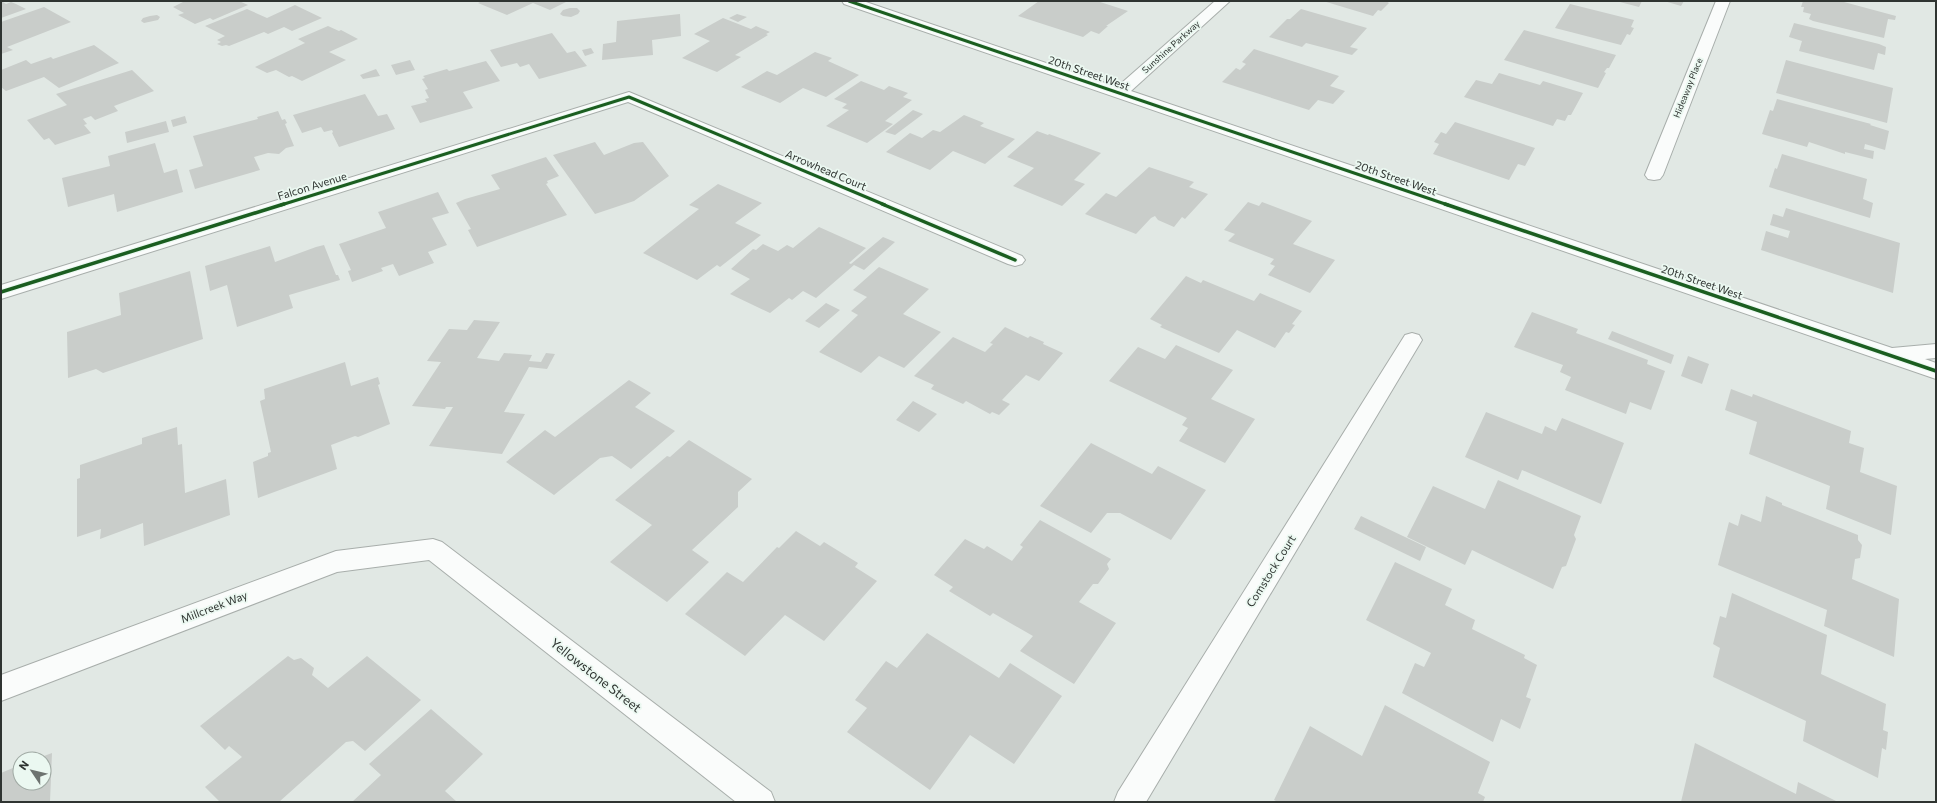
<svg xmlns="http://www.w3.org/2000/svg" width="1937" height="803" viewBox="0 0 1937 803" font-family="Commissioner,sans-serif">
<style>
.building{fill:#c9cdca}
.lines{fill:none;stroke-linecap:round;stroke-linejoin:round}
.minor-casing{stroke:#a8aeab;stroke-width:2}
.minor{fill:#fafcfb;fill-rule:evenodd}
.cycleway-far1-casing{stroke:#ebf8f1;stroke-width:5}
.cycleway-casing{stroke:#ebf8f1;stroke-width:6}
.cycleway-far1{stroke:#1b5e20;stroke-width:3}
.cycleway{stroke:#1b5e20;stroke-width:3.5}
.labels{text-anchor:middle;stroke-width:3.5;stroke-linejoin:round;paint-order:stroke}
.far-street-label{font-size:9px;fill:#2f3431;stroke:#ebf8f1}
.street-label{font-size:11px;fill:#2f3431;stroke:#ebf8f1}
.near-street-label{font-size:13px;fill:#2f3431;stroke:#ebf8f1}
</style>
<rect width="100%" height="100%" fill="#e1e8e4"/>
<path class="building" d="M1 1 6 4 11 2 16 4 26 9 1 18Z
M185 1H239L248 5 213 20 210 18 195 24 178 15 184 13 173 7Z
M482 1H568L550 10 533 3 507 15 478 3Z
M1039 1H1097L1128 11 1106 26H1108L1099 34 1091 31 1083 37 1018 16Z
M1323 1H1386L1389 3 1381 11 1378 10 1373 16Z
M1616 1H1642L1639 7Z
M1664 1H1684L1681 6Z
M1803 1H1844V2L1896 16 1895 20 1888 19 1884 38 1813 21 1809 19 1811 14 1803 12 1804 7H1801Z
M1570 4 1634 20 1631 27 1634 28 1630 35 1627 34 1621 45 1555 28Z
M295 5 322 18 292 31 284 27 268 34 264 32 229 46 226 45 222 46 217 44 221 42 217 40 225 36 205 26 247 9 267 18Z
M44 7 71 22 7 47 13 50 1 54V22Z
M570 8H577L580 11 578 14 571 17 563 16 560 14 563 10Z
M1301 9 1367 28 1350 47 1358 49 1352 55 1306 43 1302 47 1269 37 1287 19H1290Z
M680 14 681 36 652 40 653 55 602 60 603 44 616 42 617 21Z
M737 14 747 17 738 22 729 18Z
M157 15 160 17 158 20 144 23 141 21 143 18 150 16Z
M723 18 751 29 756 26 770 32 766 34 768 35 735 55 741 57 717 72 682 58 710 41 694 34Z
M1794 23 1879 44 1886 47 1885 55 1878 53 1874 70 1799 51 1802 41 1789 37Z
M328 26 339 31 341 30 358 39 329 52 346 60 302 81 292 76 289 77 276 70 267 73 255 67 305 43 298 39Z
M1524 30 1616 55 1609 68H1607L1604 72 1606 73 1598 88 1504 60Z
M552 33 567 53 575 51 587 66 539 79 529 64 520 67 517 63 501 67 490 50Z
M94 45 119 63 59 88 44 77 6 91 1 87V70L26 60 31 64 51 57 53 59Z
M591 48 594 53 585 56 582 50Z
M1254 49 1339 76 1330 86 1345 91 1333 104 1318 100 1309 110 1222 82 1236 68 1240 70 1246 64 1242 62Z
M815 52 832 58 828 61 859 75 826 97 803 88 780 103 741 87 767 71 777 75Z
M410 60 415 70 396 75 391 65Z
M1786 60 1893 88 1887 123 1776 93Z
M486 61 500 81 463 92 473 108 420 123 411 106 427 102 425 99 429 98 425 90 428 89 422 79 425 78 423 76 447 69 449 71Z
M376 69 380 76 363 79 360 75Z
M132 70 154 91 114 106 118 111 95 120 91 116 83 119 87 124 84 125 91 133 55 145 49 138 44 140 27 120 67 105 56 94Z
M1499 73 1540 85 1543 81 1583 93 1571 115H1568L1565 121 1557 119 1553 126 1464 97 1476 80 1492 84Z
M861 81 884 90 889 86 908 93 903 97 912 100 885 121 893 124 867 143 826 126 849 110 842 108 847 104 834 99Z
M365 94 378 116 387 114 395 129 339 147 332 133 333 132 332 130 324 132 321 127 302 133 293 115Z
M1777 99 1871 124 1870 125 1889 131 1885 150 1865 144 1864 149 1874 151 1873 159 1845 152V154L1809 142 1807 147 1762 134 1770 110 1773 111Z
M913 110 923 114 895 135 885 132Z
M278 111 282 120 285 119 287 123 285 124 294 146 286 148 279 154 268 153 254 157 260 170 195 189 189 170 203 166 193 136 258 119 257 117Z
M964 115 984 123 980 126 1015 139 985 164 953 151 930 170 886 152 910 133 922 138 933 130 940 132Z
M185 116 187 123 173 127 171 120Z
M166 121 169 132 127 143 125 132Z
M1455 122 1535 148 1525 166 1518 164 1509 180 1433 154 1439 144 1434 142 1441 132 1446 134Z
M1037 131 1048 135 1049 134 1101 153 1074 180 1085 184 1062 206 1013 186 1034 168 1007 157Z
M595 142 604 155 634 143 643 142 669 176 634 201 595 214 553 155Z
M155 143 164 173 177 169 183 192 117 212 114 194 68 207 62 178 110 166 108 156Z
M1782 154 1867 179 1863 199 1873 203 1870 218 1769 187 1775 168 1777 169Z
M546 157 559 176 547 181 548 183 546 184 567 215 477 247 468 230 471 229 456 203 465 199 500 189 491 175Z
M1149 167 1194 182 1189 187 1208 194 1185 219 1182 217 1174 227 1158 220 1155 216 1151 218 1136 234 1085 214 1106 193 1116 197Z
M718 184 762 203 735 223 761 235 720 267 717 265 697 280 643 253 699 209 689 205Z
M438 192 449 213 432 218 447 245 428 252 434 263 399 276 393 264 381 268 383 271 352 282 348 271 351 270 339 244 386 228 378 212Z
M1248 202 1259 206 1262 202 1312 221 1293 244 1335 260 1310 293 1268 275 1275 266 1270 264 1274 259 1228 241 1235 234 1224 230Z
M1786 208 1900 243 1893 293 1761 250 1766 231 1788 238 1790 231 1770 225 1773 214 1783 217Z
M819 227 866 248 849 263 851 264 883 237 895 242 864 270 854 265 816 298 803 291 792 300 789 298 770 313 730 294 750 279 731 269 753 249 756 250 763 244 778 251 787 245 793 248Z
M324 245 336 275H338L340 280 289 295 293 308 237 327 227 285 210 291 205 266 270 246 275 262 316 247Z
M879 267 929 289 903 314 941 332 904 368 879 356 861 373 819 352 858 315 851 311 867 297 853 290Z
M190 271 203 339 103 373 96 369 68 378 67 332 121 315 119 293Z
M1186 276 1201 283 1203 280 1254 301 1260 293 1302 311 1292 324 1295 325 1289 333 1286 332 1275 348 1237 330 1219 353 1160 327 1162 325 1150 319Z
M826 303 840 310 819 328 805 321Z
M1532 312 1578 329 1576 333 1648 360 1647 364 1665 371 1651 410 1630 402 1626 414 1565 390 1571 377 1560 372 1563 365 1514 347Z
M474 320 500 322 477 358 499 361 504 353 532 355 529 361 541 362 546 353 555 354 547 369 529 367 504 412 525 414 502 454 429 446 453 407H446L445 409 412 406 441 362 427 361 449 329 467 330Z
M1005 327 1028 338 1030 336 1044 342 1043 344 1063 353 1039 381 1026 375 1002 400 1010 404 999 415 992 412 990 414 966 401 963 404 931 389 934 385 914 376 953 337 985 352 993 344 990 343Z
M1612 331 1674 355 1671 364 1608 339Z
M1176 345 1233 370 1211 399 1255 419 1225 463 1179 441 1188 428 1182 425 1187 418 1109 381 1138 347 1165 359Z
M1688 356 1709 364 1702 384 1681 376Z
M345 362 351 386 378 377 380 384 378 385 390 424 358 437 355 436 331 445 337 469 258 498 253 462 268 456V453L271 452 260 401 265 399 264 389Z
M629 380 651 393 635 407 675 431 631 469 612 456 600 458 554 495 506 462 545 430 555 437Z
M1731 389 1752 397 1753 394 1851 431 1849 443 1864 448 1860 472 1897 486 1891 535 1826 509 1830 486 1749 454 1757 422 1725 410Z
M913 401 937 414 919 432 896 420Z
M1486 412 1542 434 1545 426 1556 431 1562 418 1624 443 1601 504 1522 470 1518 480 1465 457Z
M177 427 178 445 182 444 185 493 226 479 230 515 144 546 143 523 100 539 101 529 77 537V479L80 478V465L142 444V438Z
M689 440 752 479 738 492V507L692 550 709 562 667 602 610 562 652 525 615 500 667 456 670 457Z
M1091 443 1152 474 1158 466 1206 490 1171 540 1120 513H1107L1091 533 1040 506Z
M1498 480 1581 516 1574 535 1576 539 1566 566 1562 567 1553 589 1472 550 1465 565 1407 537 1433 486 1485 509Z
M1766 496 1782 503V505L1858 535V540L1862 545 1860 558 1855 559 1852 579 1899 599 1894 657 1824 626 1827 610 1718 565 1729 522 1738 526 1741 514 1761 522Z
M1361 516 1426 547 1420 561 1354 529Z
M1040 520 1111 559 1107 564 1109 569 1098 584H1093L1079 602 1116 623 1074 684 1020 651 1033 636 993 613 990 616 949 591 953 587 934 575 965 539 984 549 987 546 1012 561 1023 547 1020 545Z
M796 531 820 546 824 542 858 563 855 567 877 581 824 641 785 615 745 656 685 614 727 572 743 582 777 547 779 548Z
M1395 562 1452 589 1445 605 1475 620 1472 629 1525 655 1524 658 1537 665 1526 697 1531 699 1520 729 1501 719 1493 742 1402 693 1415 663 1424 667 1431 653 1366 620Z
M1732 593 1827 635 1821 674 1886 704 1883 730 1888 732 1886 750 1882 748 1878 778 1803 741 1806 721 1713 677 1720 648 1713 644 1720 616 1726 618Z
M927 633 999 678 1010 663 1062 696 1014 764 970 735 930 790 847 732 867 708 855 700 886 661 897 668Z
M288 656 294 660 301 658 314 668 312 675 328 688 367 656 421 700 365 751 353 741 346 742 279 802H220L205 787 242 757 229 746 225 750 200 726Z
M1385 705 1490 762 1478 793 1485 797 1483 802H1278L1274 800 1310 726 1362 756Z
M431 709 483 754 445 791 457 802H352L381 775 369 764Z
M1695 743 1796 794 1798 782 1838 802H1681Z
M52 753 50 802H1V773L20 765V783H44V759H36Z"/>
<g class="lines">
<g class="minor-casing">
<path id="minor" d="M842 1H863L1117 87 1215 1H1230L1131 91 1892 348 1936 344V358L1925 359 1936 363V379L844 4Z
M1716 1H1730L1663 175 1660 179 1654 180 1648 179 1645 175Z
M629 92 1022 256 1025 260 1022 264 1015 266 1008 264 628 102 1 299V285Z
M1412 333 1419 335 1422 340 1146 802H1114L1118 792 1405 335Z
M433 539 442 542 771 792 775 802H736L429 560 337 572 1 701V675L336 551Z"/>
</g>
<use href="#minor" class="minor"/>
<g class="cycleway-far1-casing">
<path id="cycleway-far1" d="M849 1 1448 205
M281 205 629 97 885 205"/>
</g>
<g class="cycleway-casing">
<path id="cycleway" d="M882 204 1015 260
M1445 204 1936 371
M1 292 284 204"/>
</g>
<use href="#cycleway-far1" class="cycleway-far1"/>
<use href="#cycleway" class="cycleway"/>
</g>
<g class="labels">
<g class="far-street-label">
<text transform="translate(1171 47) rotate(-42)" y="3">Sunshine Parkway</text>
<text transform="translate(1688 88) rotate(-68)" y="3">Hideaway Place</text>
</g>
<g class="street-label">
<text transform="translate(1089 73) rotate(19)" y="4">20th Street West</text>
<text transform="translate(826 170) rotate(23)" y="4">Arrowhead Court</text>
<text transform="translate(1396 178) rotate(19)" y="4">20th Street West</text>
<text transform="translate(312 186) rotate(-17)" y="4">Falcon Avenue</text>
<text transform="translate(1702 282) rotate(19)" y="4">20th Street West</text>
<text transform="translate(1271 571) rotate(-58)" y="4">Comstock Court</text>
<text transform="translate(214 607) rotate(-21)" y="4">Millcreek Way</text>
</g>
<g class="near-street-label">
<text transform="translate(596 675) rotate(38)" y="5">Yellowstone Street</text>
</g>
</g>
<rect width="1937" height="803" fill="none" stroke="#2f3431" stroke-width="4"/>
<g transform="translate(32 771) rotate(305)"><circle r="19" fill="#ebf8f1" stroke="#a0aaa4"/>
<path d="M0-3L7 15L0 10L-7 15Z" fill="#6d7370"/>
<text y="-6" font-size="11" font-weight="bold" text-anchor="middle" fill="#2f3431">N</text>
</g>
</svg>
